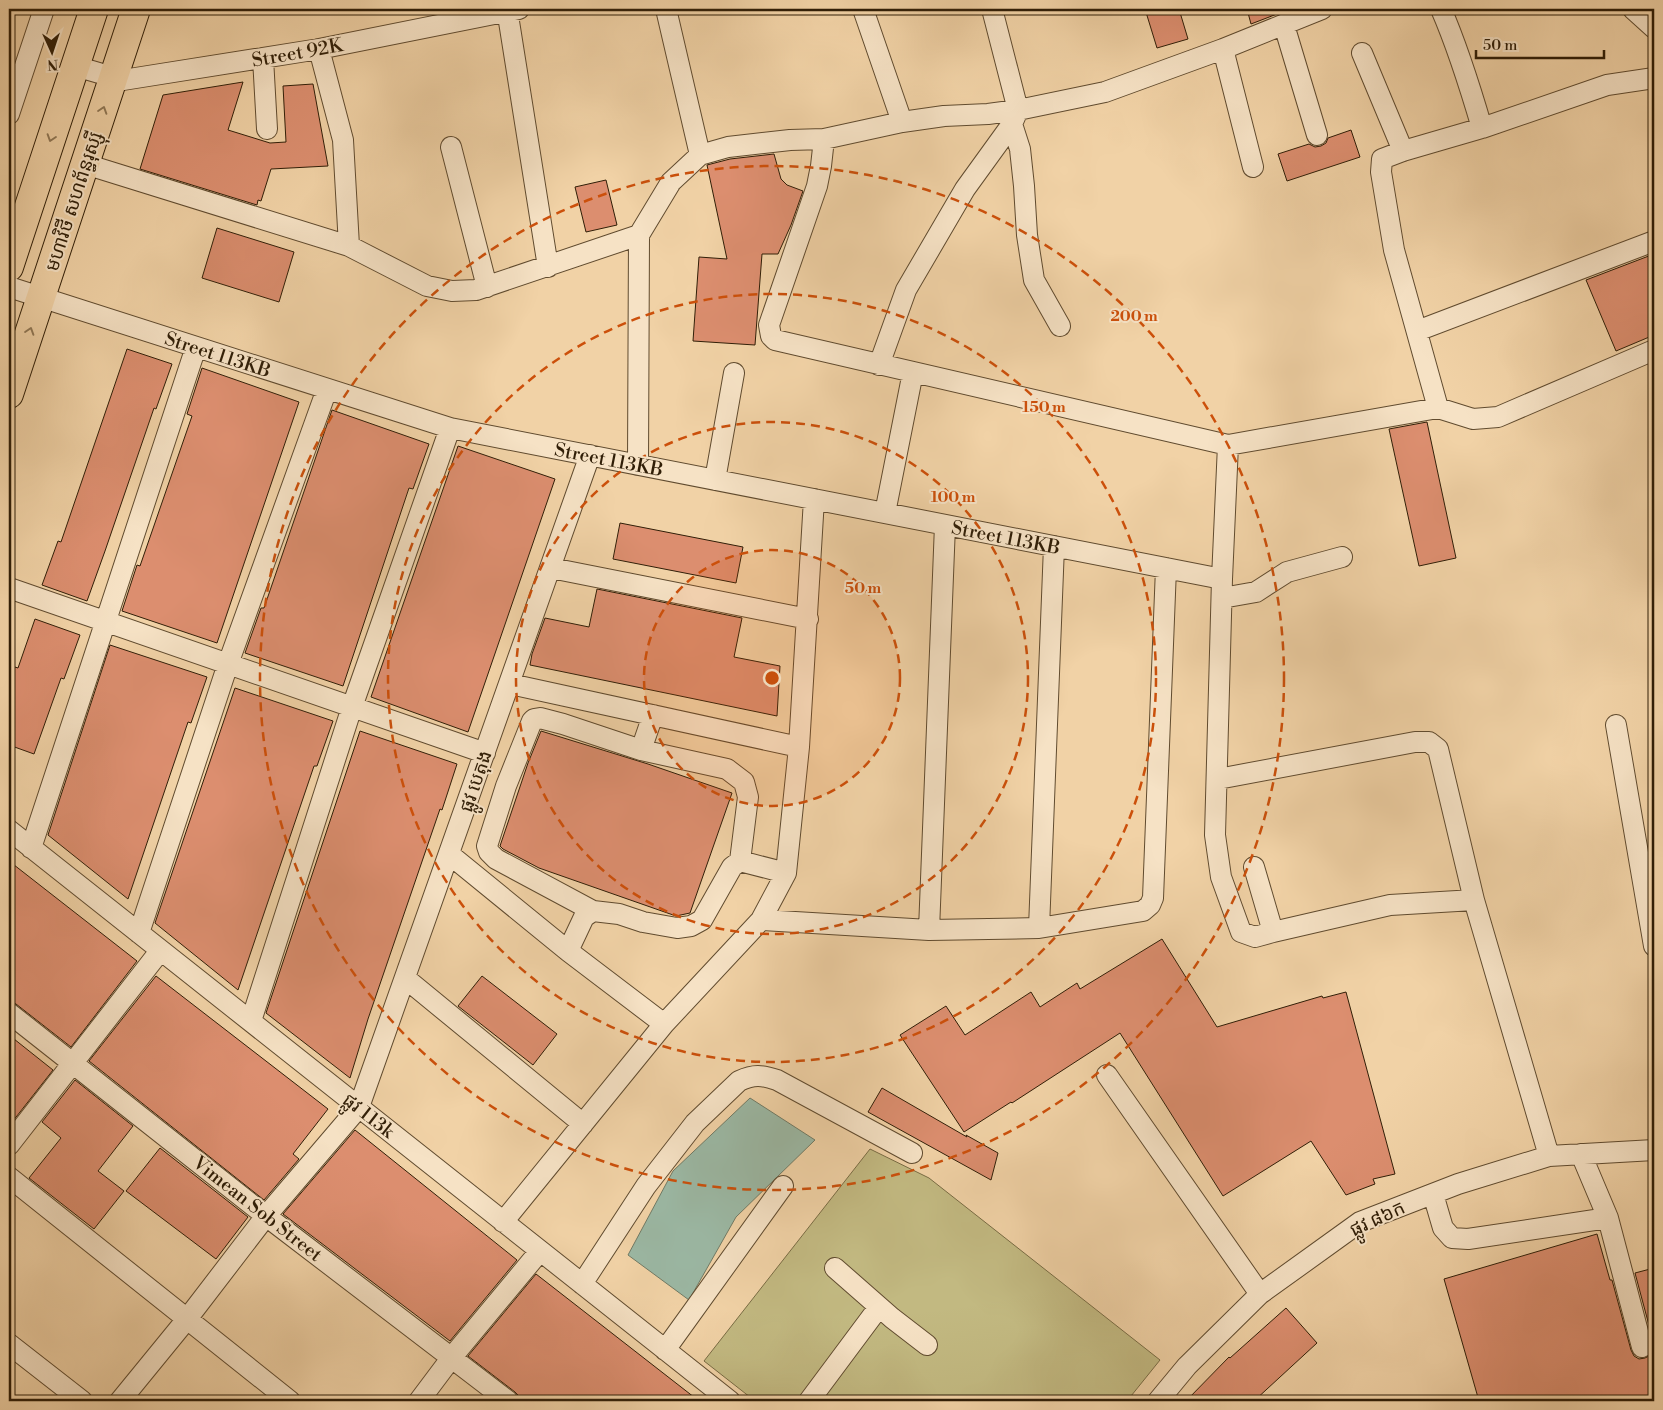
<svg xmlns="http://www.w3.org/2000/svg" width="1663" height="1410" viewBox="0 0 1663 1410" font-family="'Libre Bodoni','Noto Sans Khmer',serif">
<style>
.green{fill:#c2b981;stroke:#796c44}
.water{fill:#9bb8a4;stroke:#707a65}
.building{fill:#dc8e6f;stroke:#301e07}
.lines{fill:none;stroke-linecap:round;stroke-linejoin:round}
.minor-casing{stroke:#604b2f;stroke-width:22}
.highway-casing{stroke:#301e07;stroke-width:30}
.minor{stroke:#f6e2c5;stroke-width:20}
.highway{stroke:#f1d2a6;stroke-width:28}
.oneway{stroke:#907856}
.ring{fill:none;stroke:#cc500b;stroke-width:2.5;stroke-dasharray:9 6}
.labels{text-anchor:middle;stroke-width:4;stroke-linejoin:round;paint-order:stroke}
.street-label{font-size:19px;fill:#301e07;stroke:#f6e2c5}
.centre{fill:#cc500b;stroke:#f6e2c5;stroke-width:2.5}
.ring-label{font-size:15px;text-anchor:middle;font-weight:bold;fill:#cc500b;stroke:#f6e2c5;stroke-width:4;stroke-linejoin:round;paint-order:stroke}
</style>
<rect width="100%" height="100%" fill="#f1d2a6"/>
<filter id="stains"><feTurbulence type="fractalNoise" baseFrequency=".004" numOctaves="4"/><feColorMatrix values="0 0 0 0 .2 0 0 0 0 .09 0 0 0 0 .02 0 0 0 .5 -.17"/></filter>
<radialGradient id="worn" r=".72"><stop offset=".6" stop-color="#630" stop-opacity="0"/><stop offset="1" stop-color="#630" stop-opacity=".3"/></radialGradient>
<path class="green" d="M870 1149 929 1178 1160 1360 1127 1401H755L704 1361Z"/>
<path class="water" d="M750 1098 815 1140 736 1217 689 1300 628 1255 673 1171Z"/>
<path class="building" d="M1145 9H1179L1188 39 1157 48Z
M1247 9H1290L1251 24Z
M243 82 228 130 270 143 286 142 283 86 313 84 328 166 271 169 261 201 258 200 257 205 140 169 163 95Z
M1351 130 1360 157 1287 181 1278 154 1309 144 1315 147 1321 146 1326 143 1328 138Z
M774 154 781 179 787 185 803 191 791 225 778 254H762L755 345 693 341 699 257 727 259 707 165 730 159Z
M606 180 617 225 586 232 575 187Z
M217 228 294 252 279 302 202 278Z
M1654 254V335L1616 351 1586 280Z
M127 349 172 364 156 409 154 408 105 551 87 601 42 585 58 541 61 542Z
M202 368 299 402 217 643 122 611 137 565 140 566 192 416 187 414Z
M332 410 429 444 413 489 409 488 343 686 245 653 261 608H264Z
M1427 422 1456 558 1419 566 1389 429Z
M458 446 555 479 468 732 371 697Z
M620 523 743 547 736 583 613 559Z
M597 589 742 618 734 657 780 666 777 716 530 665 532 654 545 618 589 627Z
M35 619 80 635 64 679 61 678 34 754 9 745V683L15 667 18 668Z
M110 645 207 677 191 723 188 722 128 899 48 835Z
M235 688 333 721 317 766H314L238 990 155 923Z
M360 731 457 764 442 810 440 809 368 1019 350 1078 266 1013Z
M541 731 648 764 732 793 690 913 676 916 539 868 503 849 500 846 528 763Z
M9 861 137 961 71 1047 16 1004 9 1001Z
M1162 939 1217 1027 1322 996 1323 998 1346 992 1395 1174 1373 1179 1375 1184 1346 1195 1311 1141 1223 1196 1120 1033 1012 1103 1011 1102 964 1132 900 1035 946 1006 965 1035 1031 992 1040 1007 1077 983 1080 989Z
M156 976 328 1109 293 1154 299 1159 264 1200 89 1061Z
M482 976 557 1034 533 1065 458 1006Z
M9 1035 53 1070 9 1126Z
M75 1080 133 1126 98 1171 124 1191 94 1229 29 1178 61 1138 42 1122Z
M882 1088 967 1137 966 1135 998 1153 991 1180 868 1112Z
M355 1130 517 1260 450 1341 283 1214Z
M160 1148 248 1217 216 1259 126 1191Z
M1597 1234 1610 1280H1612L1631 1350 1634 1356 1639 1359 1645 1358 1651 1355 1654 1350V1344L1635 1273 1654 1268V1401H1479L1444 1279Z
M536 1274 699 1401H520L519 1396 515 1392 468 1356Z
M1286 1308 1317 1343 1254 1401H1186L1229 1357 1230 1358Z"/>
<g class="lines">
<g class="minor-casing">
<path id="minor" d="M507 9 548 267
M666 9 700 155
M863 9 902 122
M1441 9C1458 48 1470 87 1482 128
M1633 9 1654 28
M1284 25 1317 135
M319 49 343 140 349 246
M1223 49 1253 167
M1362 53 1403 151
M263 58 267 129
M75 66 123 80 319 49 519 9
M9 114 44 9
M1012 124 1020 149 1024 186 1027 235 1034 280 1060 326
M824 139 821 166 817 186 769 325 771 336 775 340 1228 445 1438 408 1473 419 1498 417 1654 350
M451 147 487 287
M85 164 349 246 427 286 452 291 476 290 639 235
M9 287 450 428 1222 579
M1417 331 1654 241
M879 365 906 290 965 189 1012 124 1018 110 992 9
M1438 408 1394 250 1381 172 1382 159 1403 151 1482 128 1607 85 1654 78
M1228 445 1222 579 1215 835 1221 877 1241 932 1255 937 1273 932
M638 465 639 235 671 182 700 155 728 147 790 140 824 139 902 122 944 116 988 114 1018 110 1105 92 1223 49 1322 9
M715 480 734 373
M885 513 913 372
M551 568 808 619
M9 588 485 753
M1222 598 1256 592 1287 572 1342 557
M510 684 799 747
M1616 725 1654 946
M641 750 653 715
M1218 779 1415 742H1429L1438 749 1474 900 1549 1156
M9 830 730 1401
M31 848 196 347
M449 854 568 951 664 1024
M1254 867 1273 932 1390 905 1474 900
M593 911 496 859 489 852 487 846 506 786 532 721 534 719 540 718 563 724 641 750 727 769 744 782 748 797 740 861
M761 920 929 930 1039 928 1143 911 1150 905 1153 898 1166 568
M1039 928 1054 546
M929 930 945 525
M139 933 228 664 327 389
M568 951 584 917 593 911 619 914 643 922 677 928 691 926 702 920 732 867 740 861 786 873
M405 978 583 1124
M9 1013 266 1216 508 1401
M251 1021 352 707 450 428
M1107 1075 1260 1294
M9 1145 160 951
M1581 1154 1608 1218 1642 1347
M9 1177 290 1401
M1433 1194 1443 1228 1452 1238 1468 1239 1608 1218
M503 1222 664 1024 761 920 786 873 799 747 814 499
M835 1268 892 1318 927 1345
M582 1284 646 1186 695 1123 739 1081C754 1074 762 1075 777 1080L912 1153
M9 1344 82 1401
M665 1350 783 1186
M120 1401 187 1319 266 1216 359 1107 590 455
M419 1401 452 1357 540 1251
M809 1401 879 1307
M1158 1401 1187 1366 1260 1294 1360 1222 1458 1184 1549 1156 1654 1150"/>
</g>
<g class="highway-casing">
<path id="highway" d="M9 267 94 9
M9 394 136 9"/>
</g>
<use href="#minor" class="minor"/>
<use href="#highway" class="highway"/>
</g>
<defs><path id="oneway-chevron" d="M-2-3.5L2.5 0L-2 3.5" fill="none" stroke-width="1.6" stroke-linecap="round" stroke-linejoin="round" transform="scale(1.25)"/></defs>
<g class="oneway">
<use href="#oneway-chevron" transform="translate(103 110) rotate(-72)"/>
<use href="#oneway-chevron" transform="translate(51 138) rotate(108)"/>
<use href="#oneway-chevron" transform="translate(30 331) rotate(-72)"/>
</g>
<circle cx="772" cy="678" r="128" fill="#cc500b" fill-opacity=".12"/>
<g class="ring">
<circle cx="772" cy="678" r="128"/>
<circle cx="772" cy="678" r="256"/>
<circle cx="772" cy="678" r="384"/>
<circle cx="772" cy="678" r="512"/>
</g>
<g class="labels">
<g class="street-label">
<text transform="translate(297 52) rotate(-10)" y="7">Street 92K</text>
<text transform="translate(73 201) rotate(-72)" y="7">មហាវិថី សហព័ន្ធរុស្ស៊ី</text>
<text transform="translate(218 354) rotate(18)" y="7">Street 113KB</text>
<text transform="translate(609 459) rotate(11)" y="7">Street 113KB</text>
<text transform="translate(1006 537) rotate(11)" y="7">Street 113KB</text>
<text transform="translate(475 781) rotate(-71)" y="7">ផ្លូវ បេតុង</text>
<text transform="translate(369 1115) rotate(38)" y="7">ផ្លូវ 113k</text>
<text transform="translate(258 1208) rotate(38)" y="7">Vimean Sob Street</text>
<text transform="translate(1377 1218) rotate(-25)" y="7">ផ្លូវ ៨៦ក</text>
</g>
</g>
<circle cx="772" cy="678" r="8" class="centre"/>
<g class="ring-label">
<text x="1134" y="321">200 m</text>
<text x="1044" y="412">150 m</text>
<text x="953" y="502">100 m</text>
<text x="863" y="593">50 m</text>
</g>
<rect width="1663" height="1410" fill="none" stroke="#f1d2a6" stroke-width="30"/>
<rect x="10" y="10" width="1643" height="1390" fill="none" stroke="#301e07" stroke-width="2.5"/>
<rect x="15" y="15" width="1633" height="1380" fill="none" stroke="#301e07"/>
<g transform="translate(52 52) rotate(177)" stroke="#f6e2c5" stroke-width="4" paint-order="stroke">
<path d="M0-4L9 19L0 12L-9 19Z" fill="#301e07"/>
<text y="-8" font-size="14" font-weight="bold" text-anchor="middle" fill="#301e07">N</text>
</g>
<path d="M1476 50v8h128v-8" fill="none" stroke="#301e07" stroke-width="2.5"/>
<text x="1483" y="50" font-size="15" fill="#301e07" stroke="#f6e2c5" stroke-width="4" paint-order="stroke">50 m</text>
<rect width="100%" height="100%" filter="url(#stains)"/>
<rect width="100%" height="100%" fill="url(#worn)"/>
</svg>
